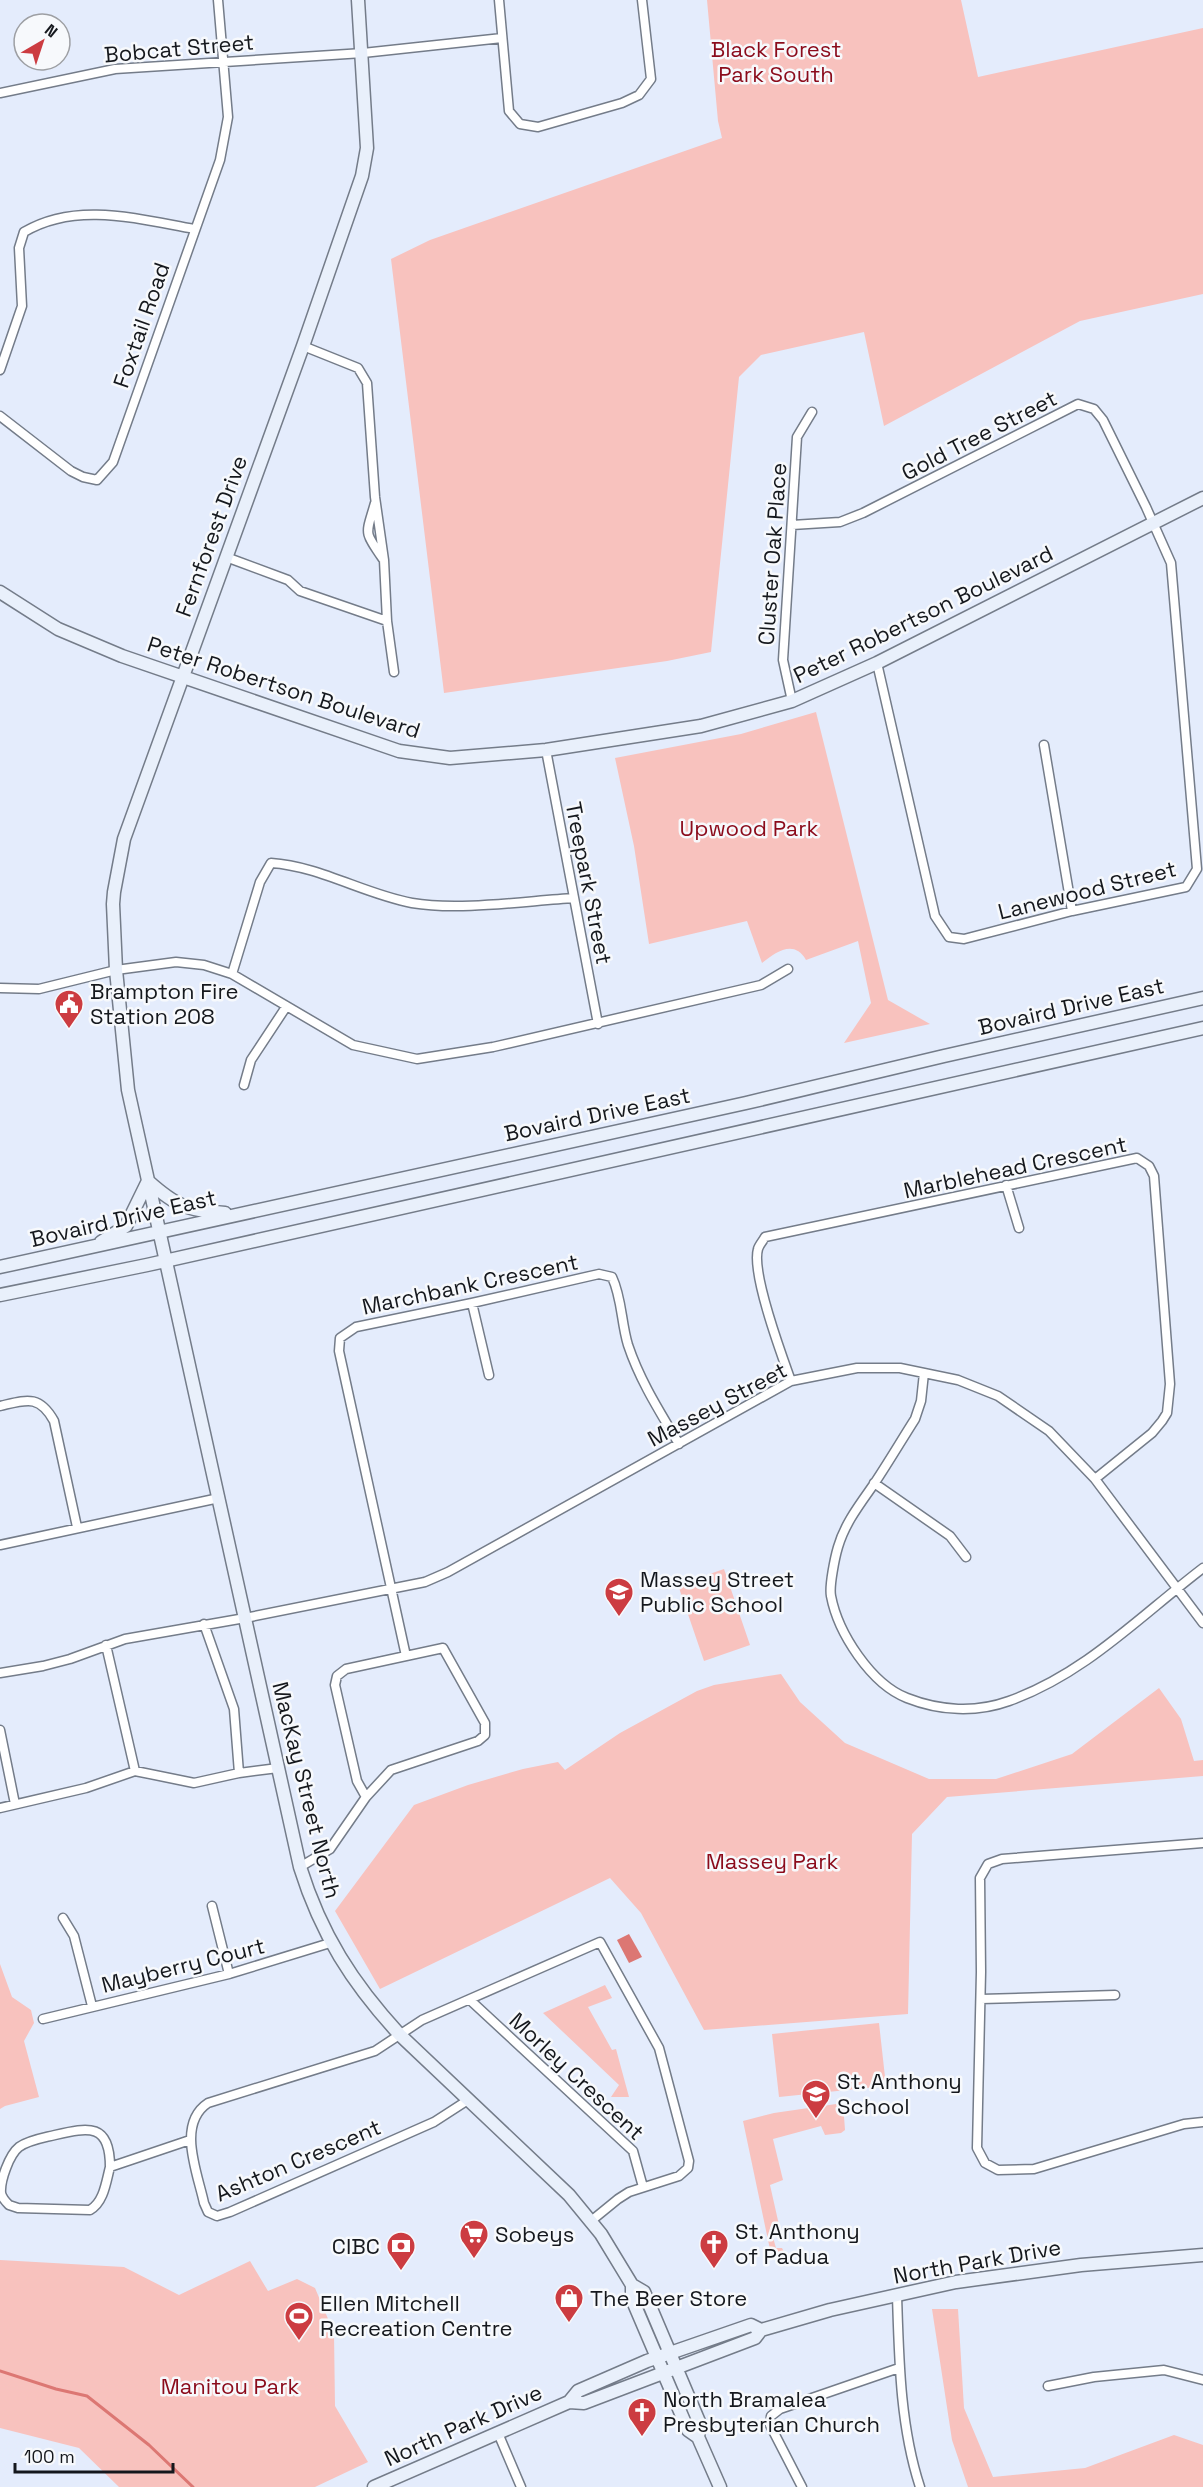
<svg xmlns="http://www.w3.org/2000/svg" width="1203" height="2487" viewBox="0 0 1203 2487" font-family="'Space Grotesk',sans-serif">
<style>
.green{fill:#f8c2be}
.water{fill:#dc7773}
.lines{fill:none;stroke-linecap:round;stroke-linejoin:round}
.stream{stroke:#dc7773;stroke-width:3}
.street-casing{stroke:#747c89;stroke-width:11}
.secondary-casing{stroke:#747c89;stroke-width:15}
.street{stroke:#fff;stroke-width:8}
.secondary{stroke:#e9f0fb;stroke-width:12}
.labels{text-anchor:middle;stroke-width:5;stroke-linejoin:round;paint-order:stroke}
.street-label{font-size:22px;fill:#15181d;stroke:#f7f9fc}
.park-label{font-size:22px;fill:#8b0b1b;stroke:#f7f9fc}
.poi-label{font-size:22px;fill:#15181d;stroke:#f7f9fc;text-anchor:start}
</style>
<rect width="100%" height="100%" fill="#e4ecfc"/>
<path class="green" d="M707 0H961L978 77 1203 28V294L1080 321 884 426 864 332 761 355 739 377 711 652 667 661 444 693 391 259 430 240 722 138 718 121Z
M816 712 888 1000 930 1024 844 1043 871 1003 858 941 806 960C794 939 776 952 762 963L747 921 649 944 634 846 615 758 741 734Z
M724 1569 750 1645 704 1661 678 1585Z
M781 1674 800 1702 845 1743 929 1779H996L1072 1754 1159 1688 1181 1719 1194 1761 1203 1760V1776L947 1797 912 1834 908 2014 704 2030 641 1913 610 1878 380 1989 335 1911 414 1805 468 1785 523 1769 558 1762 565 1770 620 1733 697 1691 714 1685Z
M0 1964 12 1997 31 2010 34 2023 24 2041 39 2097 5 2106 0 2109Z
M605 1985 612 1998 588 2007 612 2050 616 2049 629 2097H611L619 2085 543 2013Z
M879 2023 886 2086 779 2097 772 2034Z
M843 2103 845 2130 841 2133 825 2135 821 2126 773 2139 783 2180 770 2185 779 2225 770 2227 776 2248H782L785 2254 772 2259 743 2121 774 2113Z
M0 2260 124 2267 179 2295 250 2261 268 2291 297 2279 315 2288 334 2333 335 2406 368 2462 315 2487H119L79 2448 0 2428Z
M932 2309H958L964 2408 993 2477 1085 2468 1174 2435 1203 2445V2487H968L952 2440Z"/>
<path class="water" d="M629 1934 642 1957 629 1963 617 1940Z"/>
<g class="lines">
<path class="stream" d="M0 2371 56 2389 87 2396 149 2445 193 2487"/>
<g class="street-casing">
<path id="street" d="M499 0 509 111 520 124 538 127 622 103 639 95 651 79 642 0
M0 93 115 69 363 53 502 38
M303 346 358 368 367 383 375 497 384 560 387 621 394 672
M0 370 22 306 19 248 24 232C76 201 138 219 194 229
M0 416 71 471 83 477 97 480 113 462 220 160 228 117 218 0
M375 503C366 535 363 530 383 559
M792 525 840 522 863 513 1078 404 1094 409 1103 420 1146 507 1171 563 1197 869 1186 887 1072 911 964 939 949 937 935 916 877 663
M226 557 288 580 300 591 387 621
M792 701 783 660 797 437 812 412
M1044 745 1072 911
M546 750 598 1024
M232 974 260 882 271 863C319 866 364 894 412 903 459 911 525 901 574 898
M0 988 39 989 116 970 176 962 204 965 232 974 353 1045 417 1059 493 1047 761 985 788 969
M244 1085 251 1060 286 1007
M1006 1185 1019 1228
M472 1303 489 1375
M924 1373 921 1401 915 1419C901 1441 888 1463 874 1484 860 1504 845 1523 838 1547 835 1557 829 1586 831 1596 838 1633 871 1684 907 1698 940 1711 976 1713 1009 1701 1085 1674 1140 1616 1203 1568
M791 1381C782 1356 751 1273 758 1249 759 1245 763 1241 765 1237L1137 1158 1149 1166 1154 1176 1170 1384 1167 1413 1162 1421 1152 1433 1095 1479
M0 1406C26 1400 39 1394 54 1421L77 1527
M874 1483 950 1536 966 1557
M0 1545 219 1498
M204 1624 234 1709 239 1773
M106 1645 135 1771
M0 1673 43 1666 70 1659 125 1639 245 1618 425 1582 448 1572 791 1381 857 1368H900L958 1380 998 1396 1049 1431 1095 1479 1203 1623
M0 1730 15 1804
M366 1797 357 1781 335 1685 337 1676 346 1669 406 1656
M0 1808 86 1788 135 1771 194 1783 239 1773 278 1768
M1203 1843 1002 1859 988 1864 980 1878 981 1972 977 2148 985 2163 998 2170 1034 2169 1184 2124 1203 2122
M300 1867 330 1849 366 1797 391 1770 478 1741 485 1735V1723L443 1648 406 1656 339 1351 340 1338 356 1327 472 1303 599 1274 612 1277C622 1298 621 1322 628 1345 640 1381 660 1412 679 1444
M212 1906 229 1974
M63 1918 74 1936 92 2006
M981 1999 1115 1995
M470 2000 633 2151 643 2187
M43 2019 229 1974 330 1943
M468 2100 434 2122 230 2212 217 2216 208 2212 204 2203C198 2174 176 2124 208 2103L375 2051 422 2020 600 1942 659 2048 689 2161 688 2168 679 2176 629 2192 618 2199 591 2221
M110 2167C106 2182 104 2202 90 2210L18 2208 9 2205C6 2202 2 2198 1 2193 0 2181 9 2155 19 2147 29 2140 43 2138 55 2135 89 2127 110 2123 110 2167L190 2140
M897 2295C899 2359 900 2426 920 2487
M1048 2386 1094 2377 1164 2370 1203 2380
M498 2433 521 2487
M802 2487 770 2425 771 2416 780 2409 899 2368"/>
</g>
<g class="secondary-casing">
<path id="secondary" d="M358 0 367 148 362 176 303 346 124 839 114 892 113 904 116 970 128 1090 300 1867C321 1934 352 1983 400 2035L569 2195 601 2234 632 2285 644 2292 700 2424 698 2437 720 2487
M0 592 58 629 122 656 399 751 450 758 546 750 701 726 792 701 877 663 1203 498
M148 1181C177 1207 187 1210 225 1213
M101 1242 126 1226 148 1181
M0 1267 746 1103 944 1056 1203 998
M0 1295 147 1265 1203 1028
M632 2285V2299L688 2430 698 2437
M569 2402 584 2403 755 2338 761 2330 830 2310 956 2282 1081 2265 1203 2255
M374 2487 569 2402 578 2391 647 2361 751 2325 761 2330"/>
</g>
<use href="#street" class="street"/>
<use href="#secondary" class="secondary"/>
</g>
<defs>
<g id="civic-pin" transform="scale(1.5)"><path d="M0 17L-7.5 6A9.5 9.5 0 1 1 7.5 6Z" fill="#cc3c41" stroke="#f7f9fc"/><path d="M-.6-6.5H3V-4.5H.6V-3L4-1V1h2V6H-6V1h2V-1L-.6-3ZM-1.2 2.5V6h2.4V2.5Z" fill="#fff"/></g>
<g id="school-pin" transform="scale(1.5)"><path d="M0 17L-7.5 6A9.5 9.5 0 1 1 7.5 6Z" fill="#cc3c41" stroke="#f7f9fc"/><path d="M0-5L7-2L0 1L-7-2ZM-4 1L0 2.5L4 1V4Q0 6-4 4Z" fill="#fff"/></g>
<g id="supermarket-pin" transform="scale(1.5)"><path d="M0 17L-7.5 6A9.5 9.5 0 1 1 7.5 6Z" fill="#cc3c41" stroke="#f7f9fc"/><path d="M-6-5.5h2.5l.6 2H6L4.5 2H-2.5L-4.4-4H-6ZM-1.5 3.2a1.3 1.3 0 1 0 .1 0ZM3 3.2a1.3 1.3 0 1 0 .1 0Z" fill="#fff"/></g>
<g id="church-pin" transform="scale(1.5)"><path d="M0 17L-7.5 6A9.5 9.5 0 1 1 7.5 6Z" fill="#cc3c41" stroke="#f7f9fc"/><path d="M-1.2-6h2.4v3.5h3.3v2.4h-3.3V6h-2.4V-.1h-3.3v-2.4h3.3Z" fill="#fff"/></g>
<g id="bank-pin" transform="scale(1.5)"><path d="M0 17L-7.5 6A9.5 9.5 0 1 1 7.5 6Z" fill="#cc3c41" stroke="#f7f9fc"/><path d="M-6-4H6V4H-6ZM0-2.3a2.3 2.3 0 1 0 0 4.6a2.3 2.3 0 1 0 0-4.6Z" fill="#fff"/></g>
<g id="shop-pin" transform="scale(1.5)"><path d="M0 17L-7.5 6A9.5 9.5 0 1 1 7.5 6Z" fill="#cc3c41" stroke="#f7f9fc"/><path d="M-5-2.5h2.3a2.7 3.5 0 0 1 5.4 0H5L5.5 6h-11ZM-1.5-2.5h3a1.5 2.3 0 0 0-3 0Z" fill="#fff"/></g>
<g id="stadium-pin" transform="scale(1.5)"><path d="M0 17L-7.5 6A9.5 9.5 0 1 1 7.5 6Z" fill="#cc3c41" stroke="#f7f9fc"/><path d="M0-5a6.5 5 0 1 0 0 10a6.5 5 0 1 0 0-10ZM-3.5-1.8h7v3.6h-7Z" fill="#fff"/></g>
</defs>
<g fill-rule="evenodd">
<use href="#civic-pin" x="69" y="1004"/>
<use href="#school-pin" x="619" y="1592"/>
<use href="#school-pin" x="816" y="2094"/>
<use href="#supermarket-pin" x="474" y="2234"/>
<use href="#church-pin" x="714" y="2244"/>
<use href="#bank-pin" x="401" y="2246"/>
<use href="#shop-pin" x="569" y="2298"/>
<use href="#stadium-pin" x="299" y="2316"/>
<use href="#church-pin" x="642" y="2412"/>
</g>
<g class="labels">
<g class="street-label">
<text transform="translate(179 48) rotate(-5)" y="8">Bobcat Street</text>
<text transform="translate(141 325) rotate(-71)" y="8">Foxtail Road</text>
<text transform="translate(979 435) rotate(-27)" y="8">Gold Tree Street</text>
<text transform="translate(211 536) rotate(-70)" y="8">Fernforest Drive</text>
<text transform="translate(772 554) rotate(-86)" y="8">Cluster Oak Place</text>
<text transform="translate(923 614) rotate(-26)" y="8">Peter Robertson Boulevard</text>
<text transform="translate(284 687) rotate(18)" y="8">Peter Robertson Boulevard</text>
<text transform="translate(589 883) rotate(79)" y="8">Treepark Street</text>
<text transform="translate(1087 890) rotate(-14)" y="8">Lanewood Street</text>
<text transform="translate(1071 1006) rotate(-13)" y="8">Bovaird Drive East</text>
<text transform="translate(597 1114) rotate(-12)" y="8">Bovaird Drive East</text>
<text transform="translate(1015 1167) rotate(-12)" y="8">Marblehead Crescent</text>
<text transform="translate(123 1218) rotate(-13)" y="8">Bovaird Drive East</text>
<text transform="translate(470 1284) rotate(-12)" y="8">Marchbank Crescent</text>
<text transform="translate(717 1404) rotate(-28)" y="8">Massey Street</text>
<text transform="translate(307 1790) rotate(76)" y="8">MacKay Street North</text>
<text transform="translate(183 1965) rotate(-14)" y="8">Mayberry Court</text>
<text transform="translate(577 2076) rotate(43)" y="8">Morley Crescent</text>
<text transform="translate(298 2160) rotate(-23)" y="8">Ashton Crescent</text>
<text transform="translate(977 2261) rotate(-10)" y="8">North Park Drive</text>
<text transform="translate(463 2425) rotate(-24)" y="8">North Park Drive</text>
</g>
<g class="park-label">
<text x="776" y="57">Black Forest<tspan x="776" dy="25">Park South</tspan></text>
<text x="749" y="836">Upwood Park</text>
<text x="772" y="1869">Massey Park</text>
<text x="230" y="2394">Manitou Park</text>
</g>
<g class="poi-label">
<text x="90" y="999">Brampton Fire<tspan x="90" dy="25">Station 208</tspan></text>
<text x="640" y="1587">Massey Street<tspan x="640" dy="25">Public School</tspan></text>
<text x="837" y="2089">St. Anthony<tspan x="837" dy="25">School</tspan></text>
<text x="735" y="2239">St. Anthony<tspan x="735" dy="25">of Padua</tspan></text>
<text x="495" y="2242">Sobeys</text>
<text x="380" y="2254" text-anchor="end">CIBC</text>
<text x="590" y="2306">The Beer Store</text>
<text x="320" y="2311">Ellen Mitchell<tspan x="320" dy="25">Recreation Centre</tspan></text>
<text x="663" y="2407">North Bramalea<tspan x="663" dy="25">Presbyterian Church</tspan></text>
</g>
</g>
<g transform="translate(42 42) rotate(39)"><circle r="28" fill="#f7f9fc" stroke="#9d9fa3" stroke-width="1.5"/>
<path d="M0-4.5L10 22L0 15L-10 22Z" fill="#cc3c41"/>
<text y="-9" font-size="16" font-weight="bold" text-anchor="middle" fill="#15181d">N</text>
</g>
<path d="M15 2463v9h158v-9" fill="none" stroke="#15181d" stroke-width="3"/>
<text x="24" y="2463" font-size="18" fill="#15181d" stroke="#f7f9fc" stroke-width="4.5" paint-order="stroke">100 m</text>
</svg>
